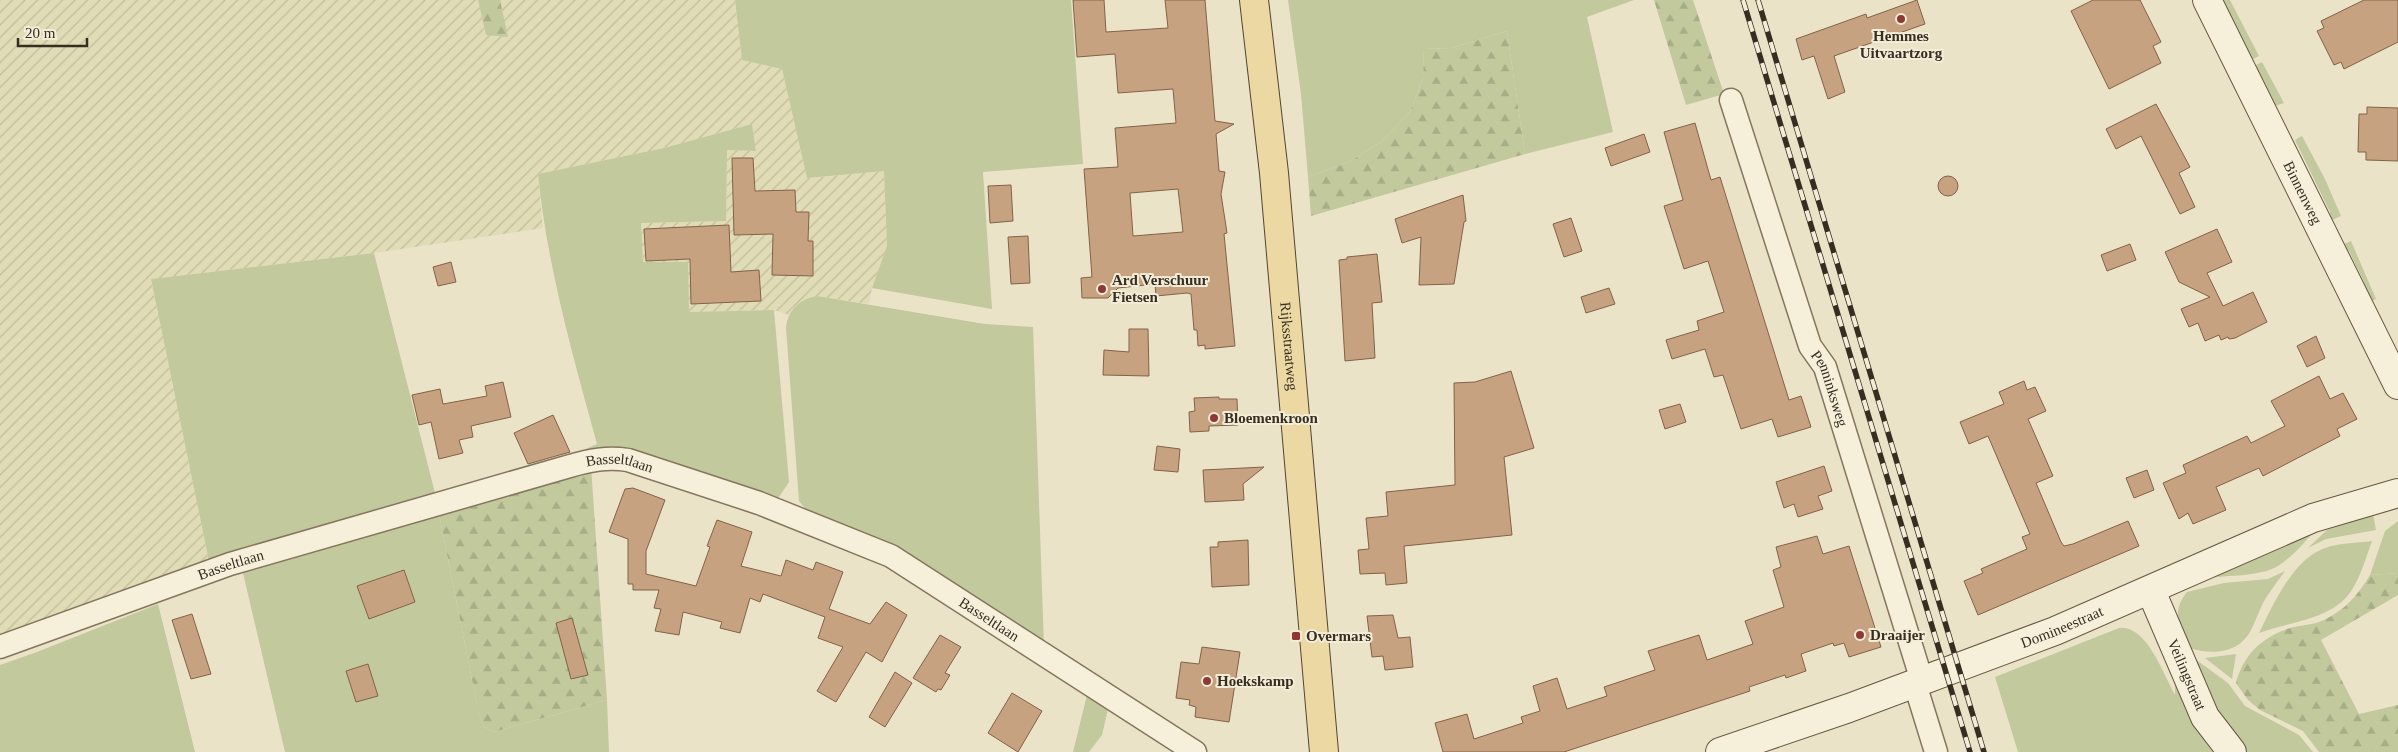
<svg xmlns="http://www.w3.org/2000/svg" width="2398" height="752" viewBox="0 0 2398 752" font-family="'Times New Roman',serif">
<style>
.farmland{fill:url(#farmland-furrows)}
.grass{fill:#c1c99d}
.forest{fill:url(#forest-firs)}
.building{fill:#c6a281;stroke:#836246;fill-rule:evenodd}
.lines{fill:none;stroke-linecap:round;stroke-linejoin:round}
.street-casing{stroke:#86755e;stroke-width:25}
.secondary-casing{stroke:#685741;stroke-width:30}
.primary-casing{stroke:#544432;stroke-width:30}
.street{stroke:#f6f0db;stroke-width:22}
.secondary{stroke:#f6f0db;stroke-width:28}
.primary{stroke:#ebd8a3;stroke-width:28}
.rail-casing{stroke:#372d21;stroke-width:5.5}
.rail{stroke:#f3edd7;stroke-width:4;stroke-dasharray:11;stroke-linecap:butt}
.poi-dot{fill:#903833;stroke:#f3edd7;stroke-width:2}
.labels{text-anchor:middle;stroke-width:4;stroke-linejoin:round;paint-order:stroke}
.poi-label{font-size:15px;font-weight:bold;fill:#372d21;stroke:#f3edd7;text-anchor:start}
.street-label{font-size:15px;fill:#372d21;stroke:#f3edd7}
</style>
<defs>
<pattern id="farmland-furrows" width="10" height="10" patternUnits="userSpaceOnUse" patternTransform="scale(1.25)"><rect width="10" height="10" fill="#e0dcb6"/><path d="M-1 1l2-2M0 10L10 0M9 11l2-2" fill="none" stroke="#c1bd9c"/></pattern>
<pattern id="forest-firs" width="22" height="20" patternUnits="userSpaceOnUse" patternTransform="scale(1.25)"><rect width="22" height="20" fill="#c1c99d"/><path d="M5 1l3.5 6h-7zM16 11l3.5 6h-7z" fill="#a6ad87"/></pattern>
</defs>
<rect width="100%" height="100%" fill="#ebe3c8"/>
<path class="farmland" d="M0 0H478L486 34 507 37 500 0H735L742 60 782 69 807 178 884 171 887 246 872 288 869 304 817 296 792 309 789 315 774 310 689 312 643 263 641 223 726 221 727 150 756 151 752 124 664 148 538 174 543 228 374 253 151 279 211 571 0 643Z"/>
<path class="grass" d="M735 0H1071L1083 164 983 172 992 309 872 288 887 246 884 171 807 178 782 69 742 60Z
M1288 0H1634L1587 17 1613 132 1525 154 1507 31 1452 48 1424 49 1423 78 1410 112 1382 141 1349 162 1308 177 1301 94Z
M2219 0H2230L2259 56 2249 61Z
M2262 62 2284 103 2272 107 2252 67Z
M752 124 756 151 727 150 726 221 641 223 643 262H688L689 312 774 310 789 482 775 503 630 454 531 473 597 444C573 356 547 266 538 174L664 148Z
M2302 136 2325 179 2341 216 2328 222 2330 212 2295 140Z
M2351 241 2376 299 2367 303 2362 291 2364 282 2349 251 2339 246Z
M374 253 436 497 211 571 151 279Z
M817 296 985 324 1033 327 1044 647 809 513 799 501 786 328C788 310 799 299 817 296Z
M438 509 479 715 484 727 494 732 607 700 609 752H285L243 573Z
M2373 514 2376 530 2326 539 2308 548 2327 530Z
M2398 521V573L2370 575 2385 531Z
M2320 525C2307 539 2294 556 2278 566 2259 577 2228 575 2206 578Z
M2372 541C2366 557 2362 573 2353 588 2335 620 2290 621 2259 633 2273 605 2293 559 2325 548 2339 543 2357 543 2372 541Z
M2285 571C2278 581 2269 592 2263 603 2259 611 2256 620 2252 628 2240 654 2213 655 2189 648 2181 626 2170 613 2187 592L2224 583 2268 579Z
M158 604 195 752H0V665L37 652Z
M2119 628C2147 625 2163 674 2175 695V684L2196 721 2219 752H2018L1995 677Z
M2236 654 2232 679 2205 658Z
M2191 656 2228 683 2245 706 2299 735 2313 752H2246L2223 726Z
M1087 695 1108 709 1102 735 1089 752H1073Z"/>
<path class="forest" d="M478 0H500L508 37 486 35Z
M1654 0H1693L1724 94 1686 105Z
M1507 31 1525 154 1311 216 1308 177 1349 162 1382 141 1410 112 1423 78 1424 49 1452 48Z
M591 466 607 700 494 732 484 727 479 715 438 509Z
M2398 573V595L2321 640 2359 714 2398 705V752H2319L2303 731 2260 710 2248 700 2236 683C2243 655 2262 637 2290 628 2301 625 2313 625 2324 620 2345 610 2358 595 2370 575Z"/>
<path class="building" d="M1073 0H1104L1106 32 1168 28 1165 0H1205L1215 121 1234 124 1216 134 1219 171 1225 172 1221 194 1227 233 1224 234 1235 346 1205 349V345L1198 346 1197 330H1194L1191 294 1187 293 1156 296 1155 284 1118 288 1108 298H1082L1081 278 1092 277 1084 169 1118 167 1115 128 1176 123 1173 89 1118 93 1115 54 1077 57ZM1178 189 1183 232 1133 236 1130 193Z
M1917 0 1925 24 1834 56 1845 92 1828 99 1814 56 1802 60 1796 39 1866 14 1867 18Z
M2093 0H2140L2161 42 2153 46 2161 63 2109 89 2071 11Z
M2364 0H2398V42L2344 69 2341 62 2334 65 2317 31 2324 28 2321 21Z
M2156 104 2190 167 2179 173 2195 207 2180 214 2141 136 2116 149 2106 129Z
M2367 107 2398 108V161L2366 160V152H2358L2359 114H2367Z
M1695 123 1711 180 1720 177 1789 400 1801 396 1811 427 1778 437 1772 419 1741 429 1723 375 1714 377 1705 349 1672 359 1666 340 1699 330 1697 321 1724 312 1708 261 1684 269 1664 206 1683 200 1664 132Z
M1644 134 1650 152 1611 166 1605 148Z
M732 158H753L755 191 795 190 796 212H809L808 241H813V276L772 275 773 234 734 235Z
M1938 186a10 10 0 1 1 20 0a10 10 0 1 1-20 0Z
M1011 185 1013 221 990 223 988 186Z
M1463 195 1466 221 1464 222 1454 284 1419 285 1421 237 1402 243 1395 219Z
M1571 218 1582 251 1564 257 1553 224Z
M729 225 731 272 759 270 761 301 691 304 690 259 646 261 644 229Z
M2217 229 2232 262 2207 273 2223 306 2253 292 2267 322 2235 338 2229 339 2228 337 2221 340 2219 335 2205 341 2198 323 2189 327 2181 309 2210 297 2179 282 2165 252Z
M1028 236 1030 283 1011 284 1008 237Z
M2130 244 2136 260 2107 271 2101 255Z
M1377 254 1382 302 1372 303 1375 358 1345 361 1339 260 1347 259V257Z
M451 262 456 282 438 286 433 267Z
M1609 288 1615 304 1586 313 1581 297Z
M1129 329H1148L1149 376 1103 375 1104 350 1129 352Z
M2316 336 2325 358 2307 367 2297 346Z
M1511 371 1534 448 1504 457 1512 535 1404 546 1407 583 1386 585 1385 573 1360 574 1358 550 1369 549 1366 518 1388 516 1386 492 1455 485 1454 383 1475 382Z
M2319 376 2330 399 2343 393 2357 419 2337 429 2340 436 2263 476 2259 468 2216 487 2226 510 2193 524 2188 513 2179 519 2163 483 2186 473 2183 465 2247 436 2251 443 2285 426 2271 401Z
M2024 381 2027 390 2035 387 2046 411 2028 419 2053 476 2036 483 2061 542 2064 546 2073 544 2128 521 2139 546 1978 615 1964 581 1983 573 1981 569 2027 549 2022 537 2030 534 1988 436 1969 444 1960 422 2004 404 1999 392Z
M503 382 511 417 471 426 473 437 459 440 463 453 439 459 431 422 419 425 412 395 440 389 443 404 487 396 485 386Z
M1219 397V399H1237L1238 425 1209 426V431L1190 432 1189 412 1195 411 1194 398Z
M1680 404 1686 422 1665 429 1659 410Z
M553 415 570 452 528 464 514 433Z
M1157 446 1180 449 1178 472 1154 470Z
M1824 466 1832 491 1818 496 1823 509 1798 517 1794 504 1784 508 1776 482Z
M1264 467 1243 484 1244 500 1205 502 1203 470Z
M2147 470 2154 490 2134 498 2126 478Z
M633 488 665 500 646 551V574L696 586 710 547 707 546 717 520 752 532 741 566 781 576 786 560 813 570 816 562 843 572 829 609 870 624 886 602 907 615 882 662 866 652 836 702 817 691 843 647 818 638 825 617 763 594 760 602 750 598 740 633 720 628 722 622 683 612 679 635 655 631 661 609 654 608 659 590H633V584H628V539L609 532 625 489Z
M1817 536 1823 554 1849 546 1881 647 1849 657 1844 643 1834 646 1833 643 1801 654 1806 671 1786 678 1785 675 1749 687 1750 691 1564 752H1443L1435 723 1467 714 1474 739 1523 723 1521 717 1540 711 1533 686 1557 678 1567 709 1607 696 1604 687 1655 670 1648 651 1699 635 1707 660 1753 644 1745 621 1784 607 1773 570 1781 567 1776 547Z
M1248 540 1249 585 1212 587 1210 547H1218V542Z
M404 570 415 602 369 619 357 586Z
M192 614 211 674 191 679 172 620Z
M1393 615 1398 638 1410 637 1413 667 1385 670 1383 656 1372 657 1367 616Z
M572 618 588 675 571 679 556 623Z
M940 635 961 647 945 673 950 675 941 690 938 689 936 692 913 678Z
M1202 647 1240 652 1229 722 1195 717 1196 707 1189 705 1190 700 1176 698 1181 662 1199 664Z
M368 664 378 696 356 702 346 671Z
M895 672 912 683 885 727 869 717Z
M1012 693 1042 711 1018 752 988 733Z"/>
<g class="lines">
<g class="street-casing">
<g id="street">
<path id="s1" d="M1731 100 1810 346 1825 367 1922 681"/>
<path id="s2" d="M0 647 230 564 570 466C590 460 607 457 628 460L759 503 891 556 1195 752"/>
<path d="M1915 684 1936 752"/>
</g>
</g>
<g class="secondary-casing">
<g id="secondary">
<path id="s3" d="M2207 0 2398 385"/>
<path id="s4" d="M2151 591 2205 717 2232 752"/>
<path id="s5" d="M1720 752 1849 708 2055 631 2313 518 2398 493"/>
</g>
</g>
<g class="primary-casing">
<g id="primary">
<path id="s6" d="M1254 0 1274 173 1324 752"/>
</g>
</g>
<use href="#street" class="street"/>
<use href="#secondary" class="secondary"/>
<use href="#primary" class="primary"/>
<g class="rail-casing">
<path id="rail" d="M1743 0 1970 752
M1758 0 1984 752"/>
</g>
<use href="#rail" class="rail"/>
</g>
<g class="poi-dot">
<circle cx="1901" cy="19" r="5"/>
<circle cx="1102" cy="289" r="5"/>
<circle cx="1214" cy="418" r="5"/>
<circle cx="1860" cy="635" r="5"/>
<rect x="1291" y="631" width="10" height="10" rx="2.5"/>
<circle cx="1207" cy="681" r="5"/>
</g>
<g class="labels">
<g class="poi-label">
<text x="1901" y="41" text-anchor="middle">Hemmes<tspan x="1901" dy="17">Uitvaartzorg</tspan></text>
<text x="1112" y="285">Ard Verschuur<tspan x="1112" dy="17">Fietsen</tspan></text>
<text x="1224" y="423">Bloemenkroon</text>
<text x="1870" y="640">Draaijer</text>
<text x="1306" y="641">Overmars</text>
<text x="1217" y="686">Hoekskamp</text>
</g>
<g class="street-label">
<text dy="5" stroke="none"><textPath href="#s3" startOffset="215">Binnenweg</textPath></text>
<text dy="5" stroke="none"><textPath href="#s6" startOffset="348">Rijksstraatweg</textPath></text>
<text dy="5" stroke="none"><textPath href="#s1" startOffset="306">Penninksweg</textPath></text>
<text dy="5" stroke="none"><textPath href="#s2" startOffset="649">Basseltlaan</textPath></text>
<text dy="5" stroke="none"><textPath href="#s2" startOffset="245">Basseltlaan</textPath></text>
<text dy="5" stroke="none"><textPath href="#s2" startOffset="1054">Basseltlaan</textPath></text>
<text dy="5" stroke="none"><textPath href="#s5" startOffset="364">Domineestraat</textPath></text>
<text dy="5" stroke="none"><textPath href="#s4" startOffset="91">Veilingstraat</textPath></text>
</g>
</g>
<path d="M18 38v8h69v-8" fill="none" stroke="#372d21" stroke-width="2.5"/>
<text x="25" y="38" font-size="15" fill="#372d21" stroke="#f3edd7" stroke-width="4" paint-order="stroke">20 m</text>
</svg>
